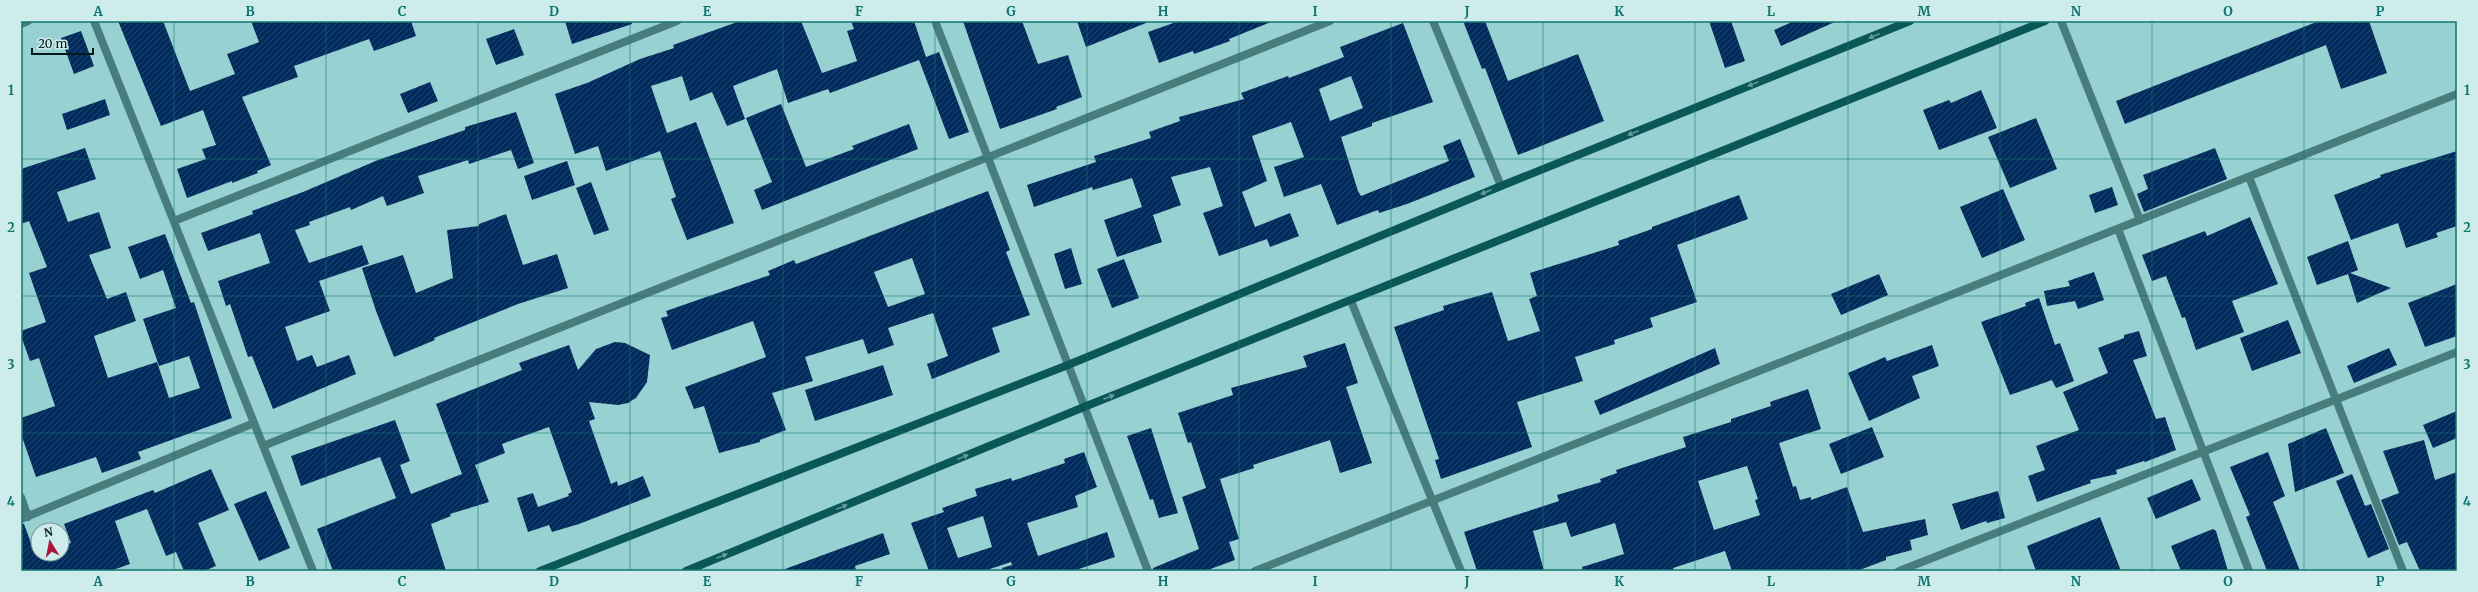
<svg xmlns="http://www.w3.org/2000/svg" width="2478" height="592" viewBox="0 0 2478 592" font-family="Merriweather,serif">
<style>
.building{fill:url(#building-hatch);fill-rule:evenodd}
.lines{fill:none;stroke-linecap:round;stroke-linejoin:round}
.street{stroke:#497d7d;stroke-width:8}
.secondary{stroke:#0b5758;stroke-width:8}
.oneway{fill:#639a9b}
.grid{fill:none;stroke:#0f766e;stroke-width:1;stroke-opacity:0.55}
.neatline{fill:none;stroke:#0f766e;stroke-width:1.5}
.grid-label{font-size:13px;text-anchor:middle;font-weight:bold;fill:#0f766e}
</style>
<defs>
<pattern id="building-hatch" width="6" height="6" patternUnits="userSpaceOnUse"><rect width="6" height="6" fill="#022b5d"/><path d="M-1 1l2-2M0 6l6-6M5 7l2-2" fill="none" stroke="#254870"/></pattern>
</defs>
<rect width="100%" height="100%" fill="#97d1d1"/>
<path class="building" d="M118 21H163L190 91 235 74 227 54 259 42 251 21H411L416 36 374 51 369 39 294 66 298 77 242 97 271 165 257 171 258 173 232 183V181L187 198 177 169 206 159 202 149 216 145 203 110 161 126Z
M565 21H632V24L572 44Z
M740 21H801L822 73 857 61 847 31 854 29 851 21H914L926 57 939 52 969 132 949 139 919 60 830 93 828 89 788 103 777 69 733 86 745 119 727 126 712 92 690 101 682 76 651 86 667 133 696 122 734 223 687 240 671 199 676 197 660 151 606 171 598 146 575 154 555 94 587 83 640 59 674 48 673 45Z
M963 21H1022L1038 64 1068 55 1082 97 1056 107 1057 109 1000 129Z
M1077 21H1146V23L1086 47Z
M1179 21H1271V22L1229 39 1230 41 1194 54 1193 51 1159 63 1148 32Z
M1463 21H1485L1508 81 1578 54 1604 121 1518 155 1485 68 1482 69Z
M1709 21H1731L1745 61 1725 68Z
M1794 21H1837L1781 46 1774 30Z
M2319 21H2369L2387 73 2341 89 2326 45 2125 124 2116 101Z
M1403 23 1433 102 1372 123V126L1341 137 1358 191 1361 196 1449 161 1443 146 1460 139 1475 177 1407 204 1379 213 1378 210 1337 225 1321 184 1284 197 1274 167 1304 157 1291 122 1252 136 1267 181 1242 192 1255 227 1290 213 1299 236 1270 247 1267 239 1219 256 1203 213 1223 206 1210 167 1171 177 1181 205 1153 215 1162 242 1117 257 1104 220 1142 207 1132 178 1093 190 1092 187 1034 207 1027 185 1096 162 1094 156 1151 138 1149 132 1180 121 1179 117 1244 99 1241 93 1288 76 1289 78 1344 57 1340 47ZM1351 76 1363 108 1330 121 1319 89Z
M514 29 524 55 496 65 486 39Z
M81 31 94 66 74 74 61 38Z
M430 82 438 101 408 113 400 94Z
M1981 90 1997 128 1939 150 1923 110 1949 100 1951 103Z
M105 99 110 115 67 130 62 114Z
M781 104 806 167 854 149 852 146 909 124 918 149 762 210 754 190 772 182 746 118Z
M516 112 534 163 518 169 511 150 469 164 468 160 418 176 424 193 387 206 383 196 351 210 350 207 309 222 310 225 295 230 309 263 362 245 369 264 319 281 330 311 285 327 297 361 312 355 317 367 349 355 356 374 273 409 252 356 248 357 230 304 226 306 218 281 270 263 260 233 208 251 201 233 253 214 252 211 303 192 378 160 465 130V127Z
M2036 118 2057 169 2010 188 1988 137Z
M85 148 96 179 57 192 68 222 99 212 111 248 89 255 107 299 126 292 136 321 94 336 108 378 157 362 169 398 200 388 189 356 159 366 143 319 176 308 163 270 140 279 128 247 165 234 191 303 194 302 232 418 138 452 141 459 102 473 96 457 36 477 21 434V418L55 406 39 358 30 361 21 336V331L46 322 29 273 47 267 29 221 21 224V169Z
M2215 148 2227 179 2144 212 2137 194 2148 189 2143 175Z
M2457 151V226L2436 233 2438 237 2406 248 2398 223 2351 240 2334 195 2381 177 2380 175Z
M567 161 575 185 532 200 524 176Z
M591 182 609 230 594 235 576 188Z
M2112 187 2118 205 2095 213 2089 195Z
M2003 189 2025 240 1982 258 1960 207Z
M988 191 1010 250 1006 252 1030 315 992 328 1000 352 932 379 927 364 948 356 933 313 888 328 894 345 868 354 863 339 805 357 813 381 772 393 786 430 760 440V442L719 453 704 406 694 409 685 387 766 357 753 321 672 350 661 318 668 316 666 311 770 275 768 271 794 260 796 264ZM912 258 925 294 888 307 874 272Z
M1739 195 1748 219 1677 245 1697 302 1650 318 1653 327 1614 340 1615 344 1575 357 1583 381 1517 402 1532 447 1441 479 1435 460 1439 459 1394 327 1444 310 1443 306 1492 292 1508 341 1540 331 1529 299 1537 296 1530 273 1619 245 1618 241 1652 229V227Z
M506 214 523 265 557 254 568 288 518 304 434 338 435 340 394 357 376 311 362 268 403 255 416 293 453 278 447 230 479 226V224Z
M2250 217 2278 284 2232 301 2244 332 2196 350 2185 317 2182 318 2166 276 2152 281 2142 255 2205 231 2207 236Z
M2348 241 2358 270 2350 273 2391 288 2357 303 2348 274 2317 285 2307 257Z
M1071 248 1082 284 1065 289 1054 254Z
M1124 259 1139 298 1112 308 1097 269Z
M2094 272 2104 300 2078 309 2075 301 2047 306 2044 291 2070 286 2068 281Z
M1879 274 1888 295 1841 315 1831 294Z
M2457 284V336L2425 347 2408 303Z
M2039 298 2055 345 2060 343 2074 381 2056 388 2052 380 2010 395 1981 322 2026 306 2025 303Z
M2288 320 2301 353 2252 371 2240 338Z
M2139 331 2147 356 2133 360 2156 419 2165 417 2176 450 2145 462 2144 461 2116 470 2117 474 2090 480 2091 483 2037 502 2028 476 2045 470 2036 446 2079 430 2063 392 2108 373 2098 348 2124 338V335Z
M615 342 625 343 650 355 647 382 636 398 628 403 618 405 589 402 595 419 589 421 611 484 617 481 618 486 643 476 651 496 579 524 552 532 549 525 528 532 517 498 533 493 538 507 569 496 568 494 572 492 549 427 502 444 505 453 475 465 489 502 450 514 451 516 431 524 446 571H333L317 529 396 498 380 457 301 486 291 456 395 420 410 461 400 465 411 494 462 474 436 404 522 370 519 363 569 345 578 370 596 349Z
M1345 343 1358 383 1346 387 1372 463 1340 473 1330 440 1253 465 1254 468 1220 479 1239 539 1229 542 1235 560 1205 571H1153V568L1199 549 1182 497 1206 488 1191 442 1188 443 1178 413 1233 395 1231 388 1307 367 1303 356Z
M1932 345 1939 366 1912 376 1920 398 1869 421 1848 373 1885 357 1887 361Z
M1715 348 1720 364 1600 415 1594 401Z
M2389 348 2397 365 2354 383 2347 366Z
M883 365 893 395 815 421 805 390Z
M1808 389 1821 429 1779 443 1793 487 1796 486 1800 500 1811 497V500L1847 487 1863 532 1925 519 1928 535 1910 540 1912 550 1886 557V560L1857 571H1732L1725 551 1673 568 1674 571H1583L1582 567 1624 554 1615 523 1571 537 1566 522 1533 531 1544 571H1477L1464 532 1559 501 1557 495 1601 482 1600 479 1617 473 1616 470 1686 447 1683 437 1731 422V419L1771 406 1770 402ZM1747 466 1758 499 1755 500 1760 515 1714 530 1698 481Z
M2457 411V438L2433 448 2423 425Z
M1872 427 1884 457 1841 474 1829 444Z
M1151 428 1178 513 1159 518 1153 499 1150 500 1127 436Z
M2326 428 2344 473 2295 492 2288 444Z
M2424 440 2435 480 2457 472V571H2420L2407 542 2399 545 2381 500 2399 493 2383 451Z
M1084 452 1097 487 1075 496 1078 507 1027 523 1038 556 1107 532 1115 557 1073 571H1002V568L1012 565 1011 562 984 571H929L911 523 944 512 942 508 977 496 975 489 1011 478 1012 481 1065 463 1064 459ZM983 516 992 547 958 558 947 528Z
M2268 452 2285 496 2273 502 2300 571H2267L2246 517 2250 515 2230 467Z
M211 469 229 510 198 523 216 566 204 571H184L176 552 166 556 147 509 115 521 130 564 110 571H21V524H24L35 554H62V546L71 543 64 524 153 490 155 493Z
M2352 474 2365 506 2371 504 2389 549 2368 558 2336 481Z
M2192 479 2201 500 2156 519 2147 498Z
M266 491 290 548 259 561 234 504Z
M1998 491 2005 518 1987 523 1986 521 1961 530 1952 504Z
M2100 517 2121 571H2036L2027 546Z
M2213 529 2216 531 2228 571H2181L2171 546Z
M883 533 890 554 855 566 856 571H785V569Z"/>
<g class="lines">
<path class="street" d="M94 21 313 571
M935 21 1148 571
M1433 21 1501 186
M2061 21 2140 220
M21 24 28 21
M2249 177 2403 571
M174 221 677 21
M2118 229 2249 571
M1351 301 1461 571
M263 446 1330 21
M21 497 28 517
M21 519 254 423
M1255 571 2457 94
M1899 571 2457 352"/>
<path class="secondary" d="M540 571 1068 365 1501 186 1910 21
M686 571 1084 407 2045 21"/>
</g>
<defs><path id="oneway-solid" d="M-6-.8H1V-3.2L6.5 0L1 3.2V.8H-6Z"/></defs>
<g class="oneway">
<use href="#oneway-solid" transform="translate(1874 36) rotate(158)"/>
<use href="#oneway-solid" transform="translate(1753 84) rotate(158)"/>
<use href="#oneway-solid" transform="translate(1633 133) rotate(158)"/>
<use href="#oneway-solid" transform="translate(1486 192) rotate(157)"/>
<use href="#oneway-solid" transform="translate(1109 397) rotate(-22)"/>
<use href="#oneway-solid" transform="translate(963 457) rotate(-22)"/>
<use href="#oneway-solid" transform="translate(842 507) rotate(-22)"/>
<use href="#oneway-solid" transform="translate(722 556) rotate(-22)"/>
</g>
<path class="grid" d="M174 21V571M326 21V571M478 21V571M630 21V571M783 21V571M935 21V571M1087 21V571M1239 21V571M1391 21V571M1543 21V571M1695 21V571M1848 21V571M2000 21V571M2152 21V571M2304 21V571M21 159H2457M21 296H2457M21 433H2457"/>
<rect width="2478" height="592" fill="none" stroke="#cfecec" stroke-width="44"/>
<g transform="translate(50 542) rotate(350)"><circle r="19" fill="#cfecec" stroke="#7d9798"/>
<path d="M0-3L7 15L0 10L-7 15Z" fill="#ac1739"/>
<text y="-6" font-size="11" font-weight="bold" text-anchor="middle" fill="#021819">N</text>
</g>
<path d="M32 48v6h61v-6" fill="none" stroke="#021819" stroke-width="2"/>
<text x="38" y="48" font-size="12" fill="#021819" stroke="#cfecec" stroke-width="3" paint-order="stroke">20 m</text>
<rect x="22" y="22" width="2434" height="548" class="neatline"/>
<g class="grid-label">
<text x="98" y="16">A</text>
<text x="250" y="16">B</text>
<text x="402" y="16">C</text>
<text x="554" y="16">D</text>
<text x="707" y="16">E</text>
<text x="859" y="16">F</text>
<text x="1011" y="16">G</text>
<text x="1163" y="16">H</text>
<text x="1315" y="16">I</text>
<text x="1467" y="16">J</text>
<text x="1619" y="16">K</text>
<text x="1771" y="16">L</text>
<text x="1924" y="16">M</text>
<text x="2076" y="16">N</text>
<text x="2228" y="16">O</text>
<text x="2380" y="16">P</text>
<text x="11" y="95">1</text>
<text x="2467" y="95">1</text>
<text x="11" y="232">2</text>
<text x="2467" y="232">2</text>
<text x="11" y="369">3</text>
<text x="2467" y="369">3</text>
<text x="11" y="506">4</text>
<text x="2467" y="506">4</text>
<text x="98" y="586">A</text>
<text x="250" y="586">B</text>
<text x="402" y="586">C</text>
<text x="554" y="586">D</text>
<text x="707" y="586">E</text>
<text x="859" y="586">F</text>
<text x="1011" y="586">G</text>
<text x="1163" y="586">H</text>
<text x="1315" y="586">I</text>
<text x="1467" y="586">J</text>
<text x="1619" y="586">K</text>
<text x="1771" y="586">L</text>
<text x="1924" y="586">M</text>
<text x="2076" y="586">N</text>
<text x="2228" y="586">O</text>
<text x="2380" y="586">P</text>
</g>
</svg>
